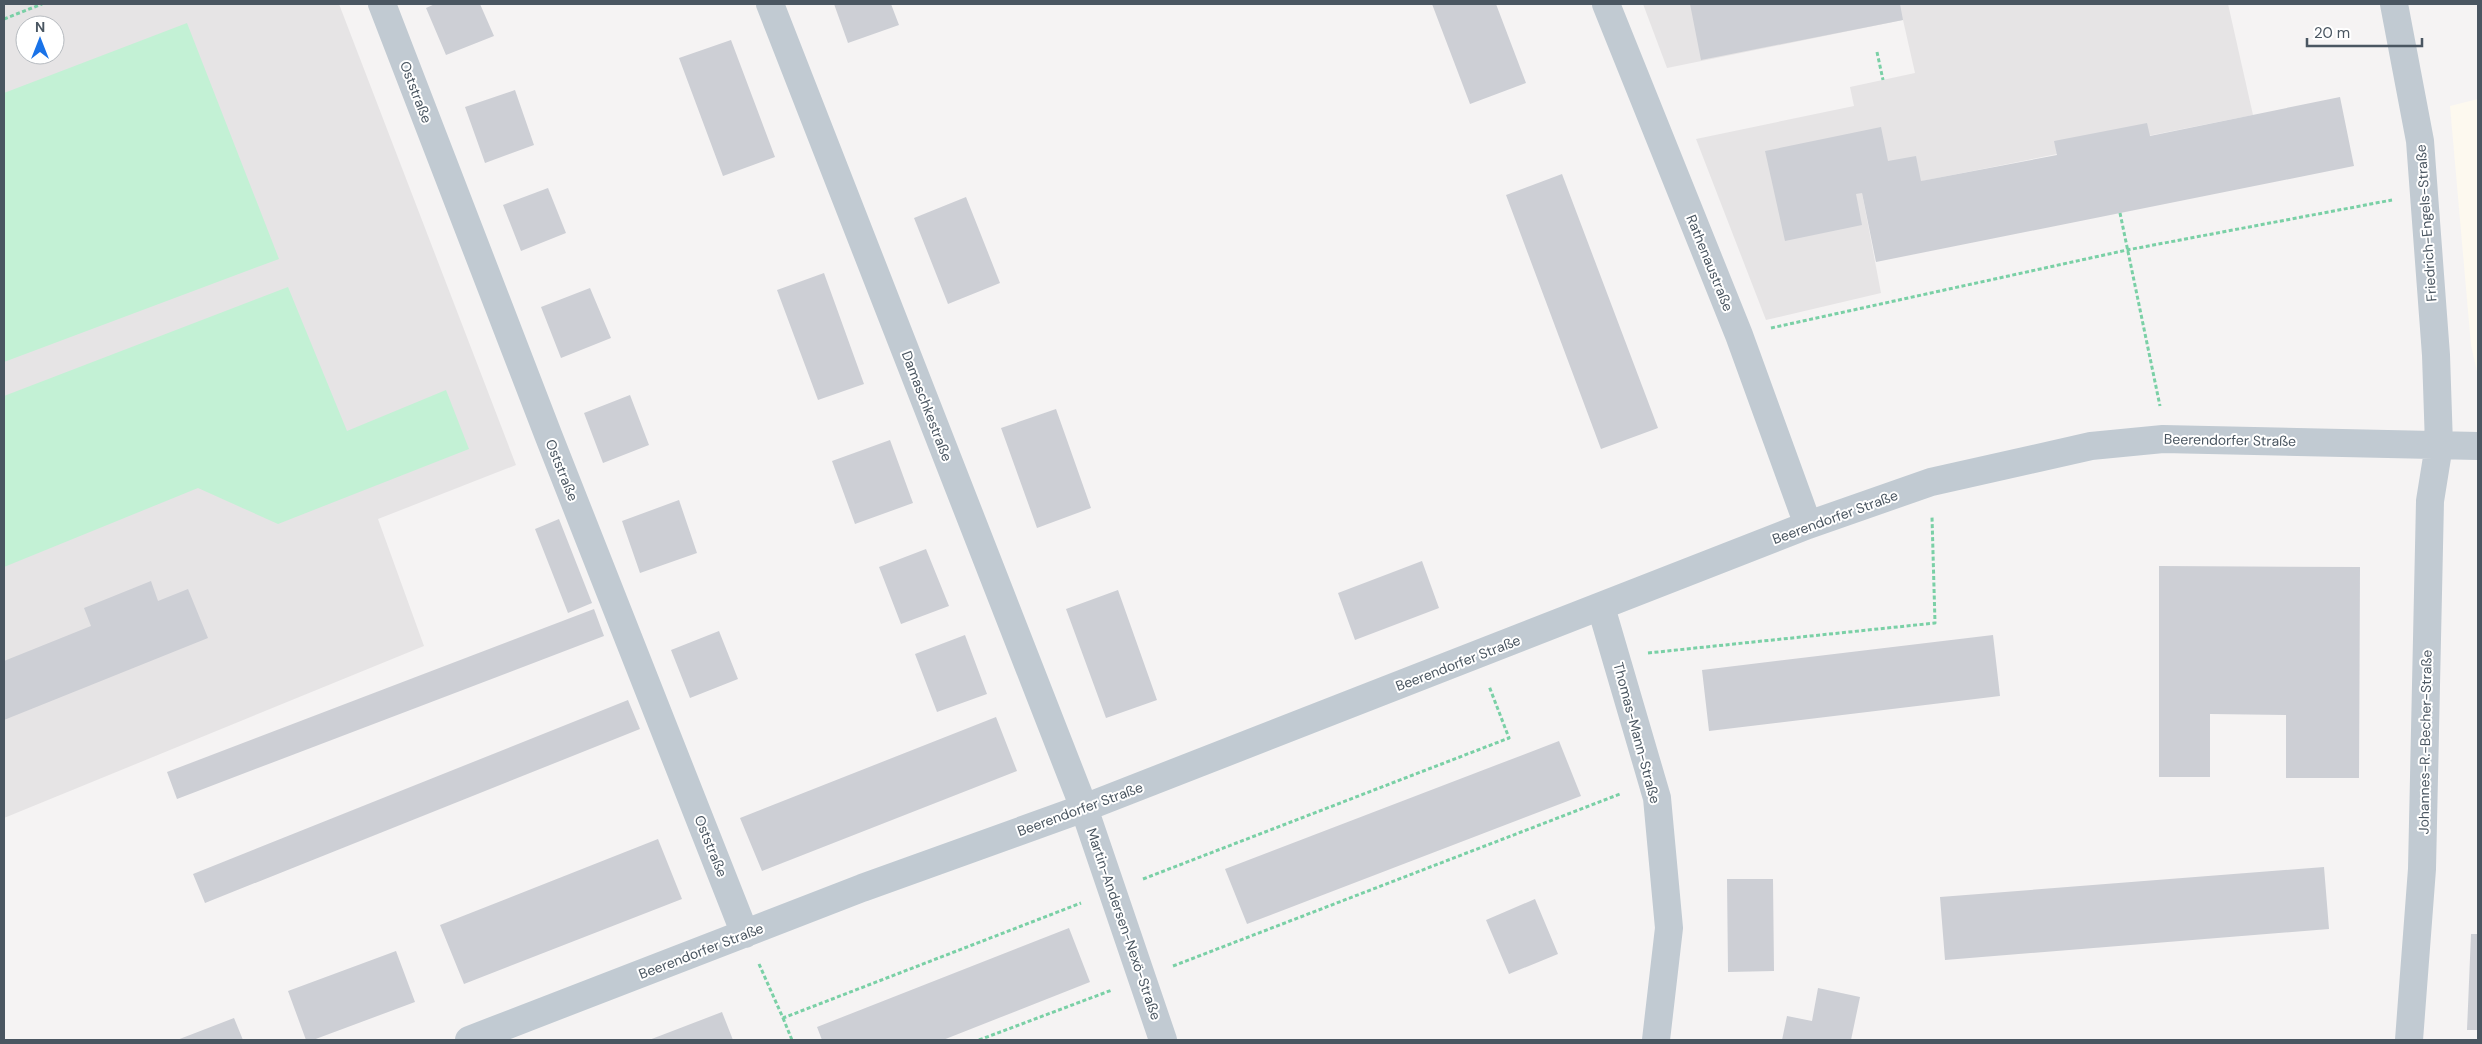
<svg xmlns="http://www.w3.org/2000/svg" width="2482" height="1044" viewBox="0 0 2482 1044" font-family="'DM Sans',sans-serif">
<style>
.commercial{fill:#fdf9ef}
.education{fill:#e6e4e5;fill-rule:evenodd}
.green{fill:#c3f1d5}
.building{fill:#cdcfd5}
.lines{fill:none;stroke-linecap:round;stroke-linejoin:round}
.path{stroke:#7ad0a6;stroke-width:3;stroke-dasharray:4 2.5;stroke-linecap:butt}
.minor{stroke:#c1cad2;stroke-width:28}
.labels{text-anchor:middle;stroke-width:4;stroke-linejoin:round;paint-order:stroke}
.street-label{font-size:14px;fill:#4a5661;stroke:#fff}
</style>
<rect width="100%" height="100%" fill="#f5f3f3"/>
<path class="commercial" d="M2478 99V376L2471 345 2450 106Z"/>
<path class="education" d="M339 4 516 465 378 519 424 646 4 818V5ZM25 25H55V55H25Z
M1643 4H2228L2253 115 1862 193 1881 293 1766 320 1696 139 1854 106 1850 87 1915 73 1903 20 1667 68Z"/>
<path class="green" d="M187 23 279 259 4 362V93Z
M288 287 347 431 446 390 469 449 278 524 198 488 4 567V396Z"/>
<path class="building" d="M435 4H480L494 36 446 55 426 8Z
M834 4H891L899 25 848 43Z
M1432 4H1496L1526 83 1470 104Z
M1690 4H1900L1903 20 1701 60Z
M731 40 775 157 723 176 679 58Z
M515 90 534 145 485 163 465 107Z
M2340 97 2354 166 1876 262 1862 193 1856 194 1862 225 1785 241 1765 151 1881 127 1888 161 1916 156 1921 181 2057 155 2054 141 2147 123 2150 136Z
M1562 174 1658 428 1601 449 1506 195Z
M548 188 566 233 521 251 503 205Z
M966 197 1000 283 948 304 914 218Z
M824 273 864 384 818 400 777 290Z
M590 288 611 338 561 358 541 307Z
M630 395 649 445 603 463 584 413Z
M1056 409 1091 508 1037 528 1001 428Z
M890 440 913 503 855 524 832 461Z
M679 500 697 553 640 573 622 521Z
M559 519 592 603 568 613 535 529Z
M926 549 949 606 901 624 879 567Z
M1422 561 1439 608 1355 640 1338 593Z
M2159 566 2360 567 2359 778H2286V715L2210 714V777H2159Z
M151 581 158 601 188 589 208 638 4 720V661L91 626 84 608Z
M1118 590 1157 700 1106 718 1066 609Z
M594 609 604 636 177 799 167 772Z
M719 631 738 679 690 698 671 650Z
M965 635 987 694 937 712 915 654Z
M1993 635 2000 696 1709 731 1702 670Z
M628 700 640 729 205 903 193 874Z
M996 717 1017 771 762 871 740 818Z
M1559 741 1581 796 1247 924 1225 869Z
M658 839 682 899 464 984 440 925Z
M2324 867 2329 929 1945 960 1940 897Z
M1727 879H1773L1774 971 1728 972Z
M1535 899 1558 954 1509 974 1486 920Z
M1069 928 1090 982 943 1040H822L817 1027Z
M2471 934H2478V1030H2467Z
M396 951 415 1002 313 1040H306L288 991Z
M1818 988 1860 997 1851 1040H1782L1787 1016 1812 1021Z
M722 1012 733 1040H649Z
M234 1018 243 1040H177Z"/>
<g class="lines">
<path class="path" d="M4 19 42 4
M1877 52 1883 80
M2120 213 2160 406
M1771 328 2127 250 2392 200
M1648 653 1935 623 1932 517
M1143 879 1509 738 1489 686
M759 964 783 1018 1081 903
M1173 966 1620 794
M783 1018 792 1040
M979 1040 1112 990"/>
<path class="minor" d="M382 4 549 437 745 934
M770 4 1084 808 1163 1040
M1606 4 1739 335 1808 525
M2394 4 2420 141 2436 355 2439 445 2430 501 2422 869 2409 1040
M1601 607 1657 798 1669 928 1656 1040
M469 1040 862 888 1084 808 1808 525 1931 482 2091 446 2163 439 2478 446"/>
</g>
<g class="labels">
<g class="street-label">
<text transform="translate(416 92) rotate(69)" y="5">Oststraße</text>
<text transform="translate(2426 223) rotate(-94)" y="5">Friedrich-Engels-Straße</text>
<text transform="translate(1710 263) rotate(68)" y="5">Rathenaustraße</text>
<text transform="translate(927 406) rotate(69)" y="5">Damaschkestraße</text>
<text transform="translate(2230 440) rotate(1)" y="5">Beerendorfer Straße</text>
<text transform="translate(562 470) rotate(68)" y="5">Oststraße</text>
<text transform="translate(1835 517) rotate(-20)" y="5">Beerendorfer Straße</text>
<text transform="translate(1458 663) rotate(-21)" y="5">Beerendorfer Straße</text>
<text transform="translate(1637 733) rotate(75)" y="5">Thomas-Mann-Straße</text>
<text transform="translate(2425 742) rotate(-89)" y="5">Johannes-R.-Becher-Straße</text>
<text transform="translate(1080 809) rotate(-20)" y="5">Beerendorfer Straße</text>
<text transform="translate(711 846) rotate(68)" y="5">Oststraße</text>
<text transform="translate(1124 924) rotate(71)" y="5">Martin-Andersen-Nexö-Straße</text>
<text transform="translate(701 951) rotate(-21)" y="5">Beerendorfer Straße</text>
</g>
</g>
<rect width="2482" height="1044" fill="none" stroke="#4a5661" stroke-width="10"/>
<g transform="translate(40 40)"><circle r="24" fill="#ffffff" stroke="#b7bbc0"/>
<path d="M0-4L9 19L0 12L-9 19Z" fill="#1a73e8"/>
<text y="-8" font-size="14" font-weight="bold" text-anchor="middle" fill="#4a5661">N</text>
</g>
<path d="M2307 38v8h115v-8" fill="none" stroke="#4a5661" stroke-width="2.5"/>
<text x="2314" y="38" font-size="15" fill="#4a5661" stroke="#ffffff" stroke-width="4" paint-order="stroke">20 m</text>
</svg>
